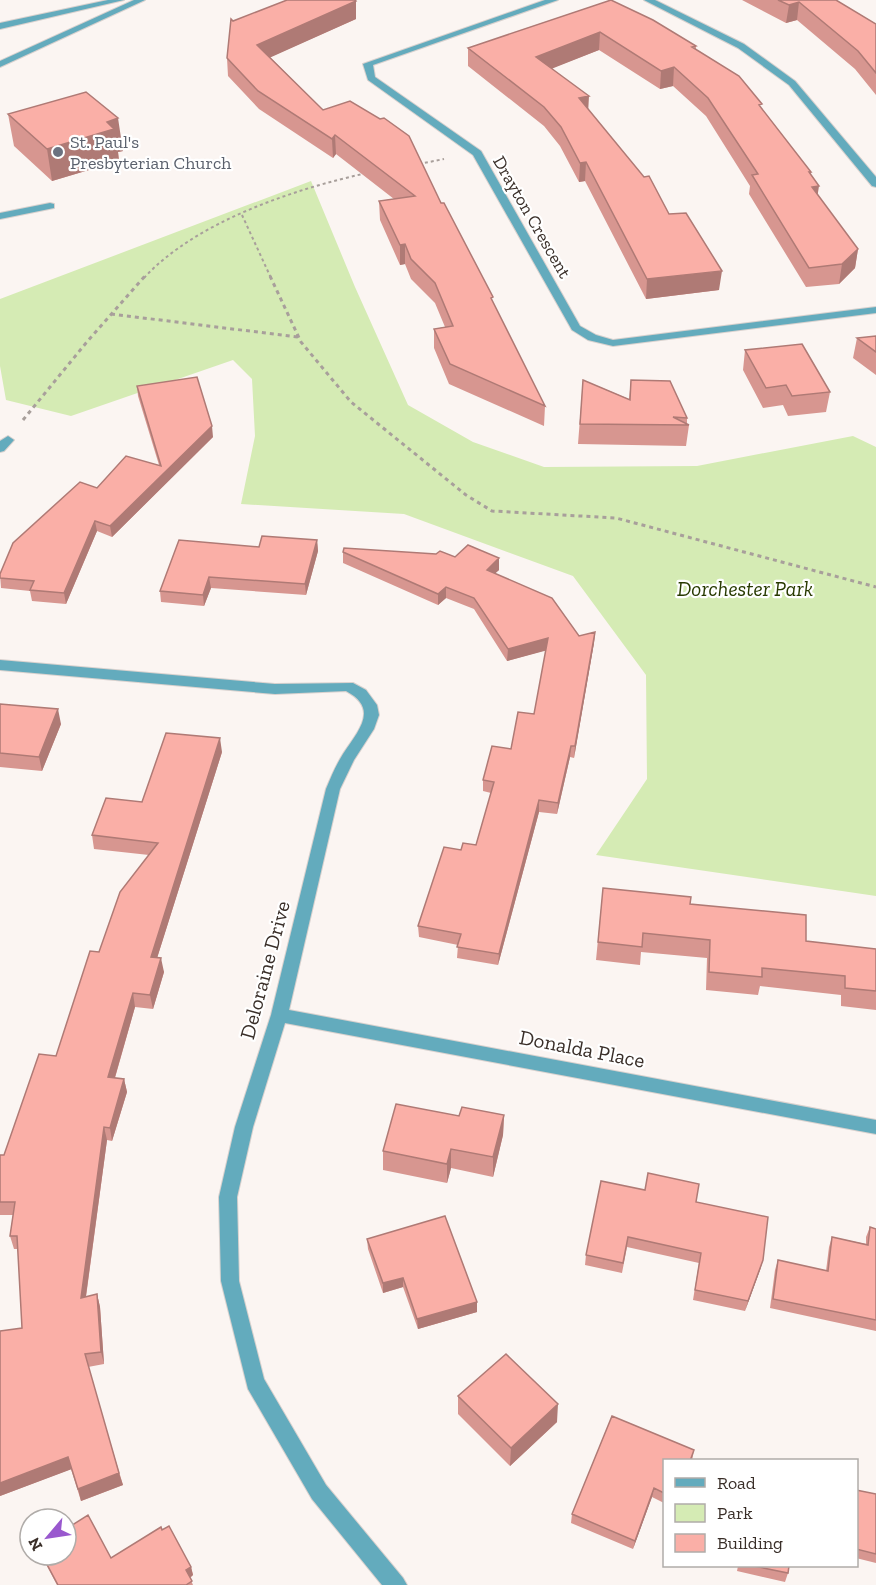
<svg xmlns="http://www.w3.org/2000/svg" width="876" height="1585" viewBox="0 0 876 1585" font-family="'Zilla Slab',serif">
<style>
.green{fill:#d5ebb4}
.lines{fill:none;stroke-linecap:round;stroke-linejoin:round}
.service-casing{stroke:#d8d1ce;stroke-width:2}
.minor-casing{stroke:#d8d1ce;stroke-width:2}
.tertiary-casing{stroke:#d8d1ce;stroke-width:2}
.path-far1{stroke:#a89f9b;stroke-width:2;stroke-dasharray:3 3;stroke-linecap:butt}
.path{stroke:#a89f9b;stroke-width:3;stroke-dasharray:4 4;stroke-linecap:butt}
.service{fill:#63abbd;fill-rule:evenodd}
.minor{fill:#63abbd;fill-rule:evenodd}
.tertiary{fill:#63abbd;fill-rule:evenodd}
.wall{fill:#d79690}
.shaded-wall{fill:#af7a75}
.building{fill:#faafa7;stroke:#af7a75;stroke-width:1.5}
.worship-dot{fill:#6b7280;stroke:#fff;stroke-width:2}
.labels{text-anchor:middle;stroke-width:4.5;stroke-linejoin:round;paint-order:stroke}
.far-worship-label{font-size:18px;fill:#5b616d;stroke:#fff;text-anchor:start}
.far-street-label{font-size:18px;fill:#3a2f29;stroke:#fff}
.park-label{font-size:21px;font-style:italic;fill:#283a00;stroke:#fff}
.street-label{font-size:21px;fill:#3a2f29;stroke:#fff}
</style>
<rect width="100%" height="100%" fill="#fbf5f2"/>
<path class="green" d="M311 181 355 287 408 405 473 442 544 467 697 466 853 436 876 447V896L596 855 647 779 646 675 573 576 404 514 241 504 255 436 252 379 233 360 71 416 6 400 0 366V299Z"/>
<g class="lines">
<g class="service-casing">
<path id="service" d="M50 203 54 204V208L0 219V213Z"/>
</g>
<g class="minor-casing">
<path id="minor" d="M545 0H558L373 65 375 77 481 151 580 326 596 335 613 340 876 307V313L613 346 588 340 572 330 473 155 368 80 363 64Z
M644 0H655L744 44 795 81 876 177V187L872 186 789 85 738 48Z
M8 436 14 440 4 451 0 452V441Z
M0 660 275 684 353 683 366 690 377 705 379 715 374 729 354 760 340 789 289 1010 876 1120V1134L285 1023 253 1127 237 1197 239 1281 264 1379 326 1485 403 1578 407 1585H382L312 1499 248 1389 221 1281 219 1197 235 1127 271 1015 326 789C331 777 336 765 343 754 358 731 380 709 346 691L275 694 0 670Z"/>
</g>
<g class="tertiary-casing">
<path id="tertiary" d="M108 0H124L0 29V23Z
M134 0H145L0 67V61Z"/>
</g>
<path class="path-far1" d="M419 164 444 159
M242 215 271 278
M144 278C195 222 294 189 367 173"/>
<path class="path" d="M270 276 301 342 351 402 466 495 492 511 616 518 876 587
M111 314 298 337
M23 420 86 343 145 276"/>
<use href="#service" class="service"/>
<use href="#minor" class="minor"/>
<use href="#tertiary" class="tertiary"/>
</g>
<path class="wall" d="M611 0 696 46V50L761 108 811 172V175L817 194 858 249 855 268 839 284 806 287 749 194 750 186 706 116 673 86 660 89 599 50 552 68 588 109 669 214 719 290 646 299 585 181 579 182 560 146 544 126 468 66V48Z
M742 0H836L876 24V95L855 69 797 20 786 23Z
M356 1V19L270 57 323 110 441 203 493 302 545 406 544 426 449 384 434 348V329L445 327 435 303 411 279 405 264 400 265 380 220 379 201 394 199 336 154 333 158 259 109 228 76 227 58 233 21Z
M8 114 123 151 118 152 119 161 52 181 14 146Z
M876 336V375L853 358 857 338Z
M745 350 830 392 826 412 788 416 783 405 763 408 743 370Z
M583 380 629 399 631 380 687 418V424L689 425 686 446 578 444Z
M137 386 213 437 112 537 97 531 66 604 32 601 30 591 1 588 0 574 97 488 159 465 138 396Z
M317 540 318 551 306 595 211 588 204 606 161 602 160 591 259 547Z
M343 552 455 557 499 570 495 573 579 636 595 632 594 643 574 758 570 757 557 814 539 812 498 965 457 958 458 945 419 937 418 926 461 850 476 845 491 793 483 791V780L511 749 534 714 546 650 507 661 474 609 446 598 438 605 343 563Z
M0 704 61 724 42 771 0 767Z
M222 752 157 958 164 972 153 1009 135 1007 115 1078 124 1079 127 1092 112 1141 107 1140 86 1297 97 1294 100 1307 104 1364 88 1367 123 1485 81 1501 71 1469 0 1496 22 1328 18 1249H14L10 1236 13 1215H0V1155H4L56 1056 99 952 149 855 94 849 92 835 142 802Z
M603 888 690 904 806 941 876 949V1010L841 1006V995L760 986 758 995 706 990 707 958 641 952 640 965 596 960Z
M504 1115 503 1135 493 1177 451 1168 447 1183 383 1170V1151L459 1116Z
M696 1202 763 1260 760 1270 745 1311 693 1300 699 1263 627 1247 622 1273 585 1265 586 1255Z
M870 1227 876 1229V1331L770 1308 775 1270 778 1260 826 1271 829 1247 832 1237 866 1244V1237Z
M367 1239 477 1302V1312L418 1329 403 1287 383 1293 368 1249Z
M458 1396 557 1422 510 1466 458 1414Z
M612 1416 694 1450 692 1461H664V1503L652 1497 633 1549 571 1523 572 1514Z
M856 1490 876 1494V1563L856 1558Z
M162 1530 191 1567 193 1575 190 1578 193 1585H57L41 1555H66L111 1558Z
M738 1566H789L788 1573 785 1582 737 1571Z"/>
<path class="shaded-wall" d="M356 1V19L258 63 257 45Z
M799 2 797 20 786 23 789 5Z
M600 32 599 50 536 75V57Z
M674 67 673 86 660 89 661 71Z
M589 96 588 114 579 98Z
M118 118 123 151 118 152 119 161 52 181 47 149 107 122Z
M335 135 336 154 333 158 332 139Z
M586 162 585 181 579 182 580 163Z
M819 186 816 205 812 187Z
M405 244V264L400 265V245Z
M858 249 855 268 839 284 842 264Z
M722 271 719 290 646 299 647 279Z
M212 426 213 437 112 537 110 526Z
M95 521 97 531 66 604 64 593Z
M317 540 318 551 306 595 305 584Z
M499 558V570L487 581V570Z
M209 577 211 588 204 606 203 595Z
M446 587V598L438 605V594Z
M595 632 594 643 574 758 575 746Z
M548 638V650L507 661 508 649Z
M58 709 61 724 42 771 39 757Z
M220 738 222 752 153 971 151 957Z
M571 746 570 757 557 814 558 803Z
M539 800V812L498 965 499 954Z
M161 958 164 972 153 1009 150 995Z
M133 993 135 1007 111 1091 108 1077Z
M124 1079 127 1092 112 1141 110 1128Z
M504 1115 503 1135 493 1177V1157Z
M104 1127 107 1140 84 1310 81 1298Z
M451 1149V1168L447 1183V1164Z
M763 1260 760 1270 745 1311 748 1301Z
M403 1278V1287L383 1293V1283Z
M97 1294 100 1307 104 1364 101 1352Z
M477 1302V1312L418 1329 417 1319Z
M558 1404 557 1422 510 1466 511 1448Z
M68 1457 72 1469 0 1496V1483Z
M119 1473 123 1485 81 1501 78 1489Z
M654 1488 652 1497 633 1549 635 1541Z
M191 1567 193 1575 188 1579 186 1570Z"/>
<path class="building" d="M287 0H355L356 1 257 45 323 110 350 101 380 119 384 118 409 136 441 203H444L493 297 491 298 545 406 450 364 434 329 453 326 435 283 411 259 405 244 400 245 379 201 415 196 335 135 332 139 258 91 227 58 231 19 233 21Z
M611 0 653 20 696 46 692 47 739 76 762 104 759 105 811 172H809L819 186 812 187 858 249 842 264 809 268 752 175 758 174 708 98 674 67 661 71 600 32 536 57 589 96 579 98 644 177 649 176 669 214 686 213 722 271 647 279 586 162 580 163 561 127 544 107 468 48Z
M778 0H836L876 24V73L858 51 799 2 789 5Z
M86 92 118 118 107 122 114 129 47 149 8 114Z
M876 336V352L857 338Z
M802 344 830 392 792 396 786 385 766 388 745 350Z
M197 377 212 426 110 526 95 521 64 593 30 590 34 581 0 578V574L13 543 80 482 97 488 126 456 161 466 137 386Z
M583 380 630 400 631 380 670 381 687 418 673 417 689 425 580 424Z
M262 536 317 540 305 584 209 577 203 595 160 591 179 540 259 547Z
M468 545 499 558 487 570 552 598 579 636 595 632 575 746H571L558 803 539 800 499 954 457 947 461 934 418 926 444 847 461 850 463 843 476 845 494 782 483 780 492 746 511 749 518 712 534 714 548 638 508 649 474 598 446 587 438 594 343 552 344 548 436 554 440 551 455 557Z
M0 704 58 709 39 757 0 753Z
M166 733 220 738 151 957 161 958 150 995 133 993 108 1077 124 1079 110 1128 104 1127 81 1298 97 1294 101 1352 85 1354 119 1473 78 1489 68 1457 0 1483V1331L22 1328 17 1236H10L15 1202H0V1155H4L39 1054 56 1056 90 951 99 952 120 892 158 843 92 835 106 798 142 802Z
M603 888 691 897 690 904 806 915V941L876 949V991L845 988V976L762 968V977L709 972 710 940 643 933 642 947 598 942Z
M396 1104 459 1116 462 1107 504 1115 493 1157 451 1149 447 1164 383 1151Z
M648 1173 699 1184 696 1202 768 1217 763 1260 748 1301 695 1290 701 1253 628 1237 623 1263 586 1255 601 1181 645 1190Z
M445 1216 477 1302 417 1319 403 1278 383 1283 367 1239Z
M870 1227 876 1229V1320L773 1299 778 1260 828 1271 832 1237 868 1245Z
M506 1354 558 1404 511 1448 458 1396Z
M612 1416 694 1450 690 1461H664V1493L654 1488 635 1541 572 1514Z
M856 1490 876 1494V1554L856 1549Z
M88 1515 111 1558 161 1527 162 1530 169 1526 191 1567 186 1570 192 1581 186 1585H58L42 1555H66V1529Z
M754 1566H789L788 1573Z"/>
<circle class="worship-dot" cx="58" cy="152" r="6"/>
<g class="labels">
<g class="far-worship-label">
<text x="70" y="148">St. Paul's<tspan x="70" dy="21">Presbyterian Church</tspan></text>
</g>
<g class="far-street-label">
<text transform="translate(532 217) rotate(60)" y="6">Drayton Crescent</text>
</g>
<g class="park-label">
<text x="745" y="596">Dorchester Park</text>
</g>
<g class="street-label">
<text transform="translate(265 970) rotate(-75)" y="7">Deloraine Drive</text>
<text transform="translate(582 1049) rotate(11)" y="7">Donalda Place</text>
</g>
</g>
<rect x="663" y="1459" width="195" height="108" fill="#ffffff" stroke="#b0aca9" stroke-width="1.5"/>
<rect x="675" y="1478" width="30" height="9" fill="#63abbd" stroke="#b0aca9" stroke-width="1.5"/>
<text x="717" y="1489" font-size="18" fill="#3a2f29">Road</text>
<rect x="675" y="1504" width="30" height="18" fill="#d5ebb4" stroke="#b0aca9" stroke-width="1.5"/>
<text x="717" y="1519" font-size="18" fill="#3a2f29">Park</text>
<rect x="675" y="1534" width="30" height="18" fill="#faafa7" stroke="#b0aca9" stroke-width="1.5"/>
<text x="717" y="1549" font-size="18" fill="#3a2f29">Building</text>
<g transform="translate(48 1537) rotate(241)"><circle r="28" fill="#ffffff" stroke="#b0aca9" stroke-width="1.5"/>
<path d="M0-4.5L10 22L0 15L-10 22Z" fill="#9958ce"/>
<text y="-9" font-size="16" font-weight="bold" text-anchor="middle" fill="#3a2f29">N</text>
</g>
</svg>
